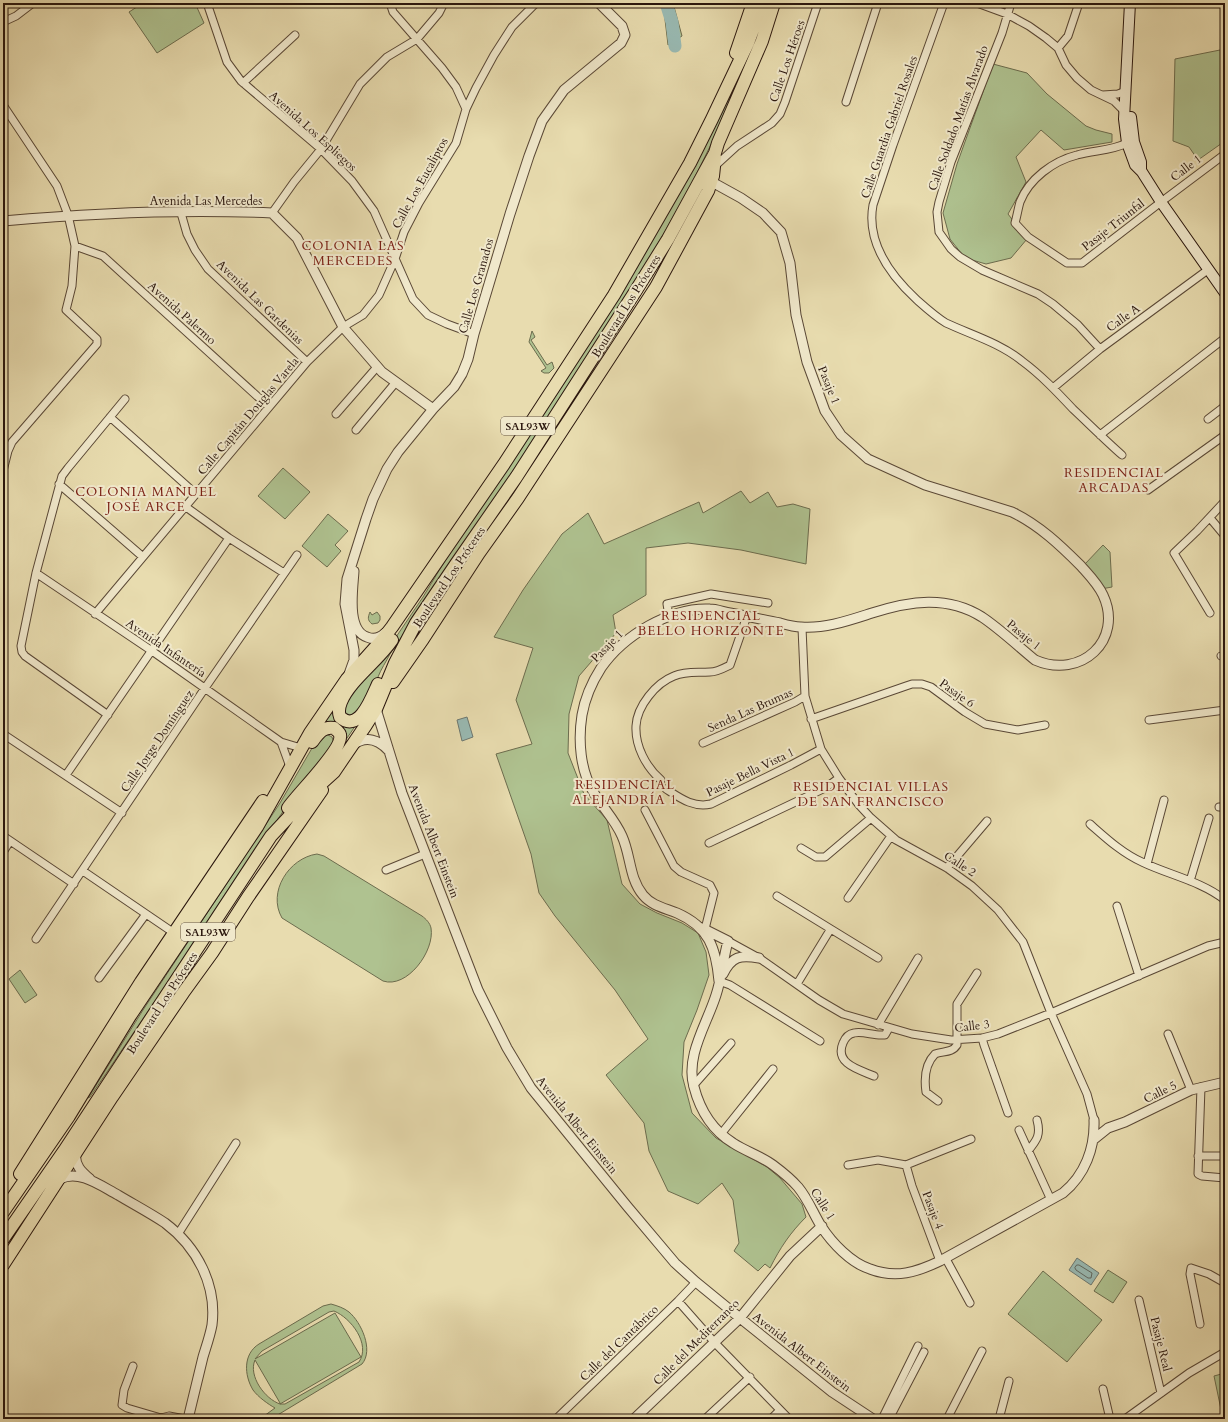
<svg xmlns="http://www.w3.org/2000/svg" width="1228" height="1422" viewBox="0 0 1228 1422" font-family="Cardo,serif">
<style>
.green{fill:#afc290;stroke:#6c6c4e;fill-rule:evenodd}
.water{fill:#99bab3;stroke:#6d7871}
.lines{fill:none;stroke-linecap:round;stroke-linejoin:round}
.shore{stroke:#626860;stroke-width:1}
.river{stroke:#99bab3;stroke-width:13}
.minor-casing{stroke:#5a4836;stroke-width:9}
.tertiary-casing{stroke:#5a4836;stroke-width:11}
.secondary-casing{stroke:#2a160d;stroke-width:12}
.trunk-casing{stroke:#2a160d;stroke-width:14}
.minor{stroke:#f0e8cb;stroke-width:7}
.tertiary{stroke:#f0e8cb;stroke-width:9}
.secondary{stroke:#f0e8cb;stroke-width:10}
.trunk{stroke:#e8dcaf;stroke-width:12}
.labels{text-anchor:middle;stroke-width:4;stroke-linejoin:round;paint-order:stroke}
.shield{fill:#f0e8cb;stroke:#655546;stroke-width:1}
.shield-label{font-size:11px;font-weight:bold;fill:#2a160d}
.street-label{font-size:12px;fill:#2a160d;stroke:#f0e8cb}
.neighbourhood-label{font-size:13px;letter-spacing:1px;fill:#7a1f14;stroke:#f0e8cb}
</style>
<rect width="100%" height="100%" fill="#e8dcaf"/>
<filter id="stains"><feTurbulence type="fractalNoise" baseFrequency=".005" numOctaves="4"/><feColorMatrix values="0 0 0 0 .2 0 0 0 0 .09 0 0 0 0 .02 0 0 0 .5 -.17"/></filter>
<radialGradient id="worn" r=".72"><stop offset=".6" stop-color="#630" stop-opacity="0"/><stop offset="1" stop-color="#630" stop-opacity=".3"/></radialGradient>
<path class="green" d="M143 3H195L204 23 157 53 129 12Z
M659 3H673L682 36 668 45 664 11Z
M760 21 764 23 723 120 690 187 647 263 556 407 390 654C386 662 381 669 378 677 374 686 359 728 344 711V700L392 643 423 597 468 523 584 349Z
M1225 49V141L1198 160 1189 147 1173 141 1175 59Z
M993 64 1027 73 1047 94 1086 126 1096 130 1112 134V142L1064 150 1041 130 1016 157 1026 182 1008 214 1027 239 1011 258 986 264 965 258 950 239 943 213 957 164Z
M532 331 535 337 531 340 547 365 552 362 554 368 549 373H544L541 371 546 368 529 342Z
M283 468 310 492 285 519 258 496Z
M741 491 750 503 768 492 777 507 793 504 810 509 806 564 741 550 688 543 646 548V595L613 615 616 633 579 676 569 714 568 753 584 794 607 820 622 884 640 904 657 913 682 923 698 933 706 952 709 975 697 1010 684 1042 682 1075 692 1113 716 1138 767 1167 780 1178 802 1204 806 1217C790 1233 780 1248 770 1268L765 1264 758 1271 734 1251 739 1243 733 1200 722 1183 698 1204 668 1191 649 1151 644 1123 606 1075 648 1039 615 990 555 916 539 893 531 854 496 754 532 744 516 700 533 648 494 637 523 590 562 534 588 513 604 544 699 502 703 513Z
M328 514 348 531 335 545 341 551 327 567 302 546Z
M1103 545 1110 552 1112 587 1101 589 1085 564Z
M370 612 372 615 377 612 380 616V620L378 623 372 624C367 620 368 617 370 612Z
M334 705V709L358 722 345 741 321 726Z
M326 734 332 737 334 744 288 804 107 1072 90 1097 88 1098 143 1010 280 803 315 743Z
M317 854 324 856 422 916C426 919 430 923 431 928 435 951 407 989 383 981L282 918C267 892 289 858 317 854Z
M20 970 37 995 25 1003 9 979Z
M1108 1270 1127 1282 1113 1303 1094 1291Z
M1043 1271 1102 1320 1067 1362 1008 1314Z
M331 1304C338 1306 344 1308 349 1312 361 1322 374 1350 362 1364L271 1419H266L264 1416 275 1408C268 1404 258 1397 253 1390 244 1375 243 1354 259 1344L323 1306ZM334 1311C351 1318 371 1344 359 1362L285 1404H280L361 1357 335 1313 255 1359 262 1351 329 1312ZM255 1360 280 1403V1404C265 1399 248 1376 255 1360Z
M1225 1373V1419H1223L1214 1376Z"/>
<path class="water" d="M467 717 473 737 462 741 457 720Z
M1077 1258 1099 1273 1091 1285 1069 1270Z"/>
<g class="lines">
<path class="shore" d="M1077 1265H1079L1092 1273 1091 1278H1088L1076 1270 1075 1268Z"/>
<path class="river" d="M666 3 672 22 675 46"/>
<g class="minor-casing">
<path id="minor" d="M207 3 227 62 241 81 321 149 352 181 374 211 413 299 428 315 447 324 474 334
M390 3 393 12 442 68 456 87 466 109
M944 3 893 145 873 205C866 243 891 276 917 300 926 308 936 317 946 323 972 335 1000 343 1022 361 1041 375 1057 392 1073 409 1089 424 1105 440 1122 455
M977 3 1007 14 1029 26 1046 38 1058 48 1066 65 1077 78 1091 90 1114 101 1125 112
M1011 3 1002 33 951 162 939 202 937 212 939 232 951 249 960 257 982 270 1038 294 1053 304 1078 325 1100 349
M3 22 16 16 33 3
M1058 48 1068 36 1079 3
M243 83 295 35
M1103 95 1118 94 1126 91
M846 102 878 3
M3 105 57 186 68 215 75 246 72 286 66 310 97 339V344L12 442 8 451 3 471
M1127 143C1111 151 1094 150 1077 155 1053 161 1029 179 1020 202 1018 209 1017 216 1015 223L1028 237 1067 263H1082L1161 202 1225 154
M714 167 737 146 772 123 780 114 785 102 818 3
M181 213 187 234 195 250 208 269 307 362
M272 213 294 182 321 149 360 84 387 57 417 39 439 13 444 3
M75 246 103 256 269 407
M1053 388 1100 349 1209 269
M336 414 377 367
M110 417 196 494
M1208 419 1225 406
M356 430 396 382
M1100 435 1225 338
M59 484 143 557
M1148 490 1225 435
M186 507 229 538 284 573
M1210 518 1225 536
M36 573 152 651 281 742 301 748
M1210 613 1174 553 1197 531 1225 501
M95 614 307 362 343 327 363 315 379 295 395 259 404 232 419 203 456 143 466 109 476 88 494 55 512 27 536 3
M669 616 667 604 711 594 768 603
M802 628 805 696 821 749 839 778 859 805 871 818 896 840 947 868 972 886 998 910 1023 942 1051 1013 1087 1094 1094 1120
M1221 656 1225 655
M108 715 25 656 22 652 21 646 36 573 62 476 68 468 125 399
M811 719 906 686 912 684H922L931 687 965 712 985 724 1018 730 1045 725
M1149 720 1225 710
M3 734 122 813
M281 742 289 764
M703 743 795 702 805 696
M66 775 229 538
M661 780C646 767 635 746 636 726 637 706 656 683 674 676 686 671 697 673 710 672 717 672 724 668 730 665L747 616
M666 789C680 798 693 808 711 804L791 765 821 749
M1219 807H1225
M645 810 674 866 681 872 710 885 714 893 705 929
M1090 824C1106 838 1122 853 1142 862 1169 875 1201 881 1225 900
M3 836 74 884
M709 843 825 788 839 778
M801 848 816 857H825L871 818
M3 852 10 841
M1147 864 1164 800
M947 868 987 821
M386 870 425 854
M83 871 174 933
M1190 881 1209 818
M777 896 878 958
M848 898 891 836
M1117 906 1139 976
M36 939 205 688 297 555
M728 941 759 958 819 1000 843 1014 912 1034 951 1040 982 1038 998 1034 1051 1013 1208 946 1225 942
M99 978 146 914
M719 981 730 985 820 1041
M797 984 830 930
M878 1025 918 958
M1168 1034 1191 1090
M982 1038 984 1045 1008 1113
M874 1076C860 1070 834 1064 843 1043 845 1038 848 1034 854 1033 862 1031 872 1035 881 1035H885L889 1028
M693 1086 731 1043
M1201 1087 1198 1174 1202 1176 1225 1178
M938 1101 926 1092C924 1078 925 1064 935 1054 943 1051 952 1053 957 1045V1004L977 973
M1019 1130 1051 1200
M721 1134 773 1069
M1028 1151C1037 1140 1041 1135 1037 1120
M1198 1156H1225
M848 1165 878 1160 906 1165 971 1139
M906 1165 912 1186 940 1261
M178 1234 236 1143
M946 1259 970 1303
M1139 1300 1161 1393
M678 1301 715 1343 789 1419
M1200 1324 1190 1274 1191 1268 1209 1274 1225 1283
M133 1366 124 1390 122 1405 127 1408 161 1418 169 1416 185 1419
M1103 1389 1110 1419
M556 1419 678 1301 696 1282
M705 1419 750 1377
M771 1419 780 1410
M882 1419 918 1346
M889 1419 924 1352
M947 1419 982 1351
M999 1419 1009 1381
M1125 1419 1189 1373 1225 1352"/>
</g>
<g class="tertiary-casing">
<path id="tertiary" d="M712 182 741 198 763 213 781 232 790 263 796 315 807 362 825 411 841 435 868 459 925 485 1012 512C1039 525 1060 545 1081 566 1089 575 1098 584 1103 595 1124 640 1081 680 1035 660 1019 647 1000 629 982 617 947 595 910 601 872 613 850 620 825 629 801 627 794 627 787 625 780 623 764 620 747 616 730 613 724 612 716 609 710 609 670 607 623 636 601 668 592 682 585 698 582 715 578 740 580 771 594 793 603 808 615 820 622 836 631 856 629 878 643 895 652 906 665 908 677 913 709 927 716 948 719 981
M3 221C92 213 183 209 272 213L297 238 343 327 382 372 433 409
M354 571C353 589 346 630 367 637 374 640 380 638 385 633
M349 674 354 660V650L345 604 347 579 366 519 373 499 387 469 398 452 433 409 454 387 462 374 468 359 474 334 510 214 529 156 542 121 564 90 621 43 625 35 622 26 599 3
M376 709 402 793 478 990 507 1048 531 1088 627 1206 675 1263 696 1282 740 1318 832 1392 873 1419
M353 745C366 735 379 740 389 751
M702 928 728 941C723 959 722 977 716 995 707 1024 685 1056 694 1087 700 1110 712 1130 733 1143 745 1151 761 1156 773 1165 781 1171 791 1179 798 1187 808 1199 813 1213 821 1226 832 1243 851 1263 870 1269 896 1279 917 1272 940 1261L1063 1193C1085 1175 1095 1148 1094 1120
M723 974C732 956 740 955 759 958
M1093 1140 1108 1128 1125 1122 1191 1090 1225 1082
M76 1154C74 1165 82 1172 90 1179
M60 1179C79 1169 101 1186 118 1195 133 1204 150 1213 165 1223 197 1247 217 1285 212 1325 210 1336 206 1347 203 1357 198 1378 193 1398 188 1419
M634 1419 740 1318 790 1256 822 1226"/>
</g>
<g class="secondary-casing">
<path id="secondary" d="M1130 3 1124 119 1127 143 1135 165 1142 172 1161 202 1225 293
M1131 117 1134 142 1141 162V170"/>
</g>
<g class="trunk-casing">
<path id="trunk" d="M736 53 753 3
M393 682 423 639 479 553 518 498 656 287 708 191 713 176 715 157
M378 684C372 697 359 734 340 717 338 712 339 707 341 702 350 680 378 661 392 640
M288 808C297 794 344 749 340 735 340 732 336 730 334 728 323 726 318 734 312 742
M20 1174 141 982 263 801
M3 1212 69 1116 130 1016 257 827 310 733 347 679 381 641 392 627 504 464 614 295 690 163 712 119 748 43 763 3
M3 1239 64 1151 271 836 313 791 334 772 366 725 376 709 395 663 416 623 456 564 517 476 635 292 668 239 715 153 718 143 762 41 774 3
M3 1265 112 1097 183 993 212 953 248 897 322 790"/>
</g>
<use href="#minor" class="minor"/>
<use href="#tertiary" class="tertiary"/>
<use href="#secondary" class="secondary"/>
<use href="#trunk" class="trunk"/>
</g>
<g class="labels">
<g class="shield">
<rect x="501" y="417" width="54" height="18" rx="3"/>
<rect x="181" y="923" width="54" height="18" rx="3"/>
</g>
<g class="shield-label">
<text x="528" y="430">SAL93W</text>
<text x="208" y="936">SAL93W</text>
</g>
<g class="street-label">
<text transform="translate(787 61) rotate(-71)" y="4">Calle Los Héroes</text>
<text transform="translate(958 118) rotate(-70)" y="4">Calle Soldado Matías Alvarado</text>
<text transform="translate(889 127) rotate(-71)" y="4">Calle Guardia Gabriel Rosales</text>
<text transform="translate(313 131) rotate(42)" y="4">Avenida Los Espliegos</text>
<text transform="translate(1186 168) rotate(-37)" y="4">Calle 1</text>
<text transform="translate(420 183) rotate(-61)" y="4">Calle Los Eucaliptos</text>
<text x="206" y="205">Avenida Las Mercedes</text>
<text transform="translate(1113 225) rotate(-38)" y="4">Pasaje Triunfal</text>
<text transform="translate(476 286) rotate(-74)" y="4">Calle Los Granados</text>
<text transform="translate(260 302) rotate(44)" y="4">Avenida Las Gardenias</text>
<text transform="translate(626 306) rotate(-58)" y="4">Boulevard Los Próceres</text>
<text transform="translate(182 313) rotate(42)" y="4">Avenida Palermo</text>
<text transform="translate(1123 318) rotate(-36)" y="4">Calle A</text>
<text transform="translate(829 385) rotate(68)" y="4">Pasaje 1</text>
<text transform="translate(248 416) rotate(-50)" y="4">Calle Capitán Douglas Varela</text>
<text transform="translate(449 577) rotate(-56)" y="4">Boulevard Los Próceres</text>
<text transform="translate(1024 635) rotate(39)" y="4">Pasaje 1</text>
<text transform="translate(607 646) rotate(-46)" y="4">Pasaje 1</text>
<text transform="translate(166 648) rotate(34)" y="4">Avenida Infantería</text>
<text transform="translate(957 693) rotate(35)" y="4">Pasaje 6</text>
<text transform="translate(750 710) rotate(-24)" y="4">Senda Las Brumas</text>
<text transform="translate(157 741) rotate(-56)" y="4">Calle Jorge Domínguez</text>
<text transform="translate(750 772) rotate(-26)" y="4">Pasaje Bella Vista 1</text>
<text transform="translate(434 841) rotate(69)" y="4">Avenida Albert Einstein</text>
<text transform="translate(960 864) rotate(33)" y="4">Calle 2</text>
<text transform="translate(162 1003) rotate(-57)" y="4">Boulevard Los Próceres</text>
<text transform="translate(972 1026) rotate(-7)" y="4">Calle 3</text>
<text transform="translate(1160 1092) rotate(-26)" y="4">Calle 5</text>
<text transform="translate(577 1125) rotate(51)" y="4">Avenida Albert Einstein</text>
<text transform="translate(823 1204) rotate(58)" y="4">Calle 1</text>
<text transform="translate(933 1210) rotate(69)" y="4">Pasaje 4</text>
<text transform="translate(696 1342) rotate(-45)" y="4">Calle del Mediterraneo</text>
<text transform="translate(619 1343) rotate(-44)" y="4">Calle del Cantábrico</text>
<text transform="translate(1161 1344) rotate(76)" y="4">Pasaje Real</text>
<text transform="translate(802 1352) rotate(38)" y="4">Avenida Albert Einstein</text>
</g>
<g class="neighbourhood-label">
<text x="353" y="250">COLONIA LAS<tspan x="353" dy="15">MERCEDES</tspan></text>
<text x="1114" y="477">RESIDENCIAL<tspan x="1114" dy="15">ARCADAS</tspan></text>
<text x="146" y="496">COLONIA MANUEL<tspan x="146" dy="15">JOSÉ ARCE</tspan></text>
<text x="711" y="620">RESIDENCIAL<tspan x="711" dy="15">BELLO HORIZONTE</tspan></text>
<text x="625" y="789">RESIDENCIAL<tspan x="625" dy="15">ALEJANDRÍA 1</tspan></text>
<text x="871" y="791">RESIDENCIAL VILLAS<tspan x="871" dy="15">DE SAN FRANCISCO</tspan></text>
</g>
</g>
<rect width="1228" height="1422" fill="none" stroke="#e8dcaf" stroke-width="16"/>
<rect x="4" y="4" width="1220" height="1414" fill="none" stroke="#2a160d" stroke-width="2"/>
<rect x="8" y="8" width="1212" height="1406" fill="none" stroke="#2a160d"/>
<rect width="100%" height="100%" filter="url(#stains)"/>
<rect width="100%" height="100%" fill="url(#worn)"/>
</svg>
